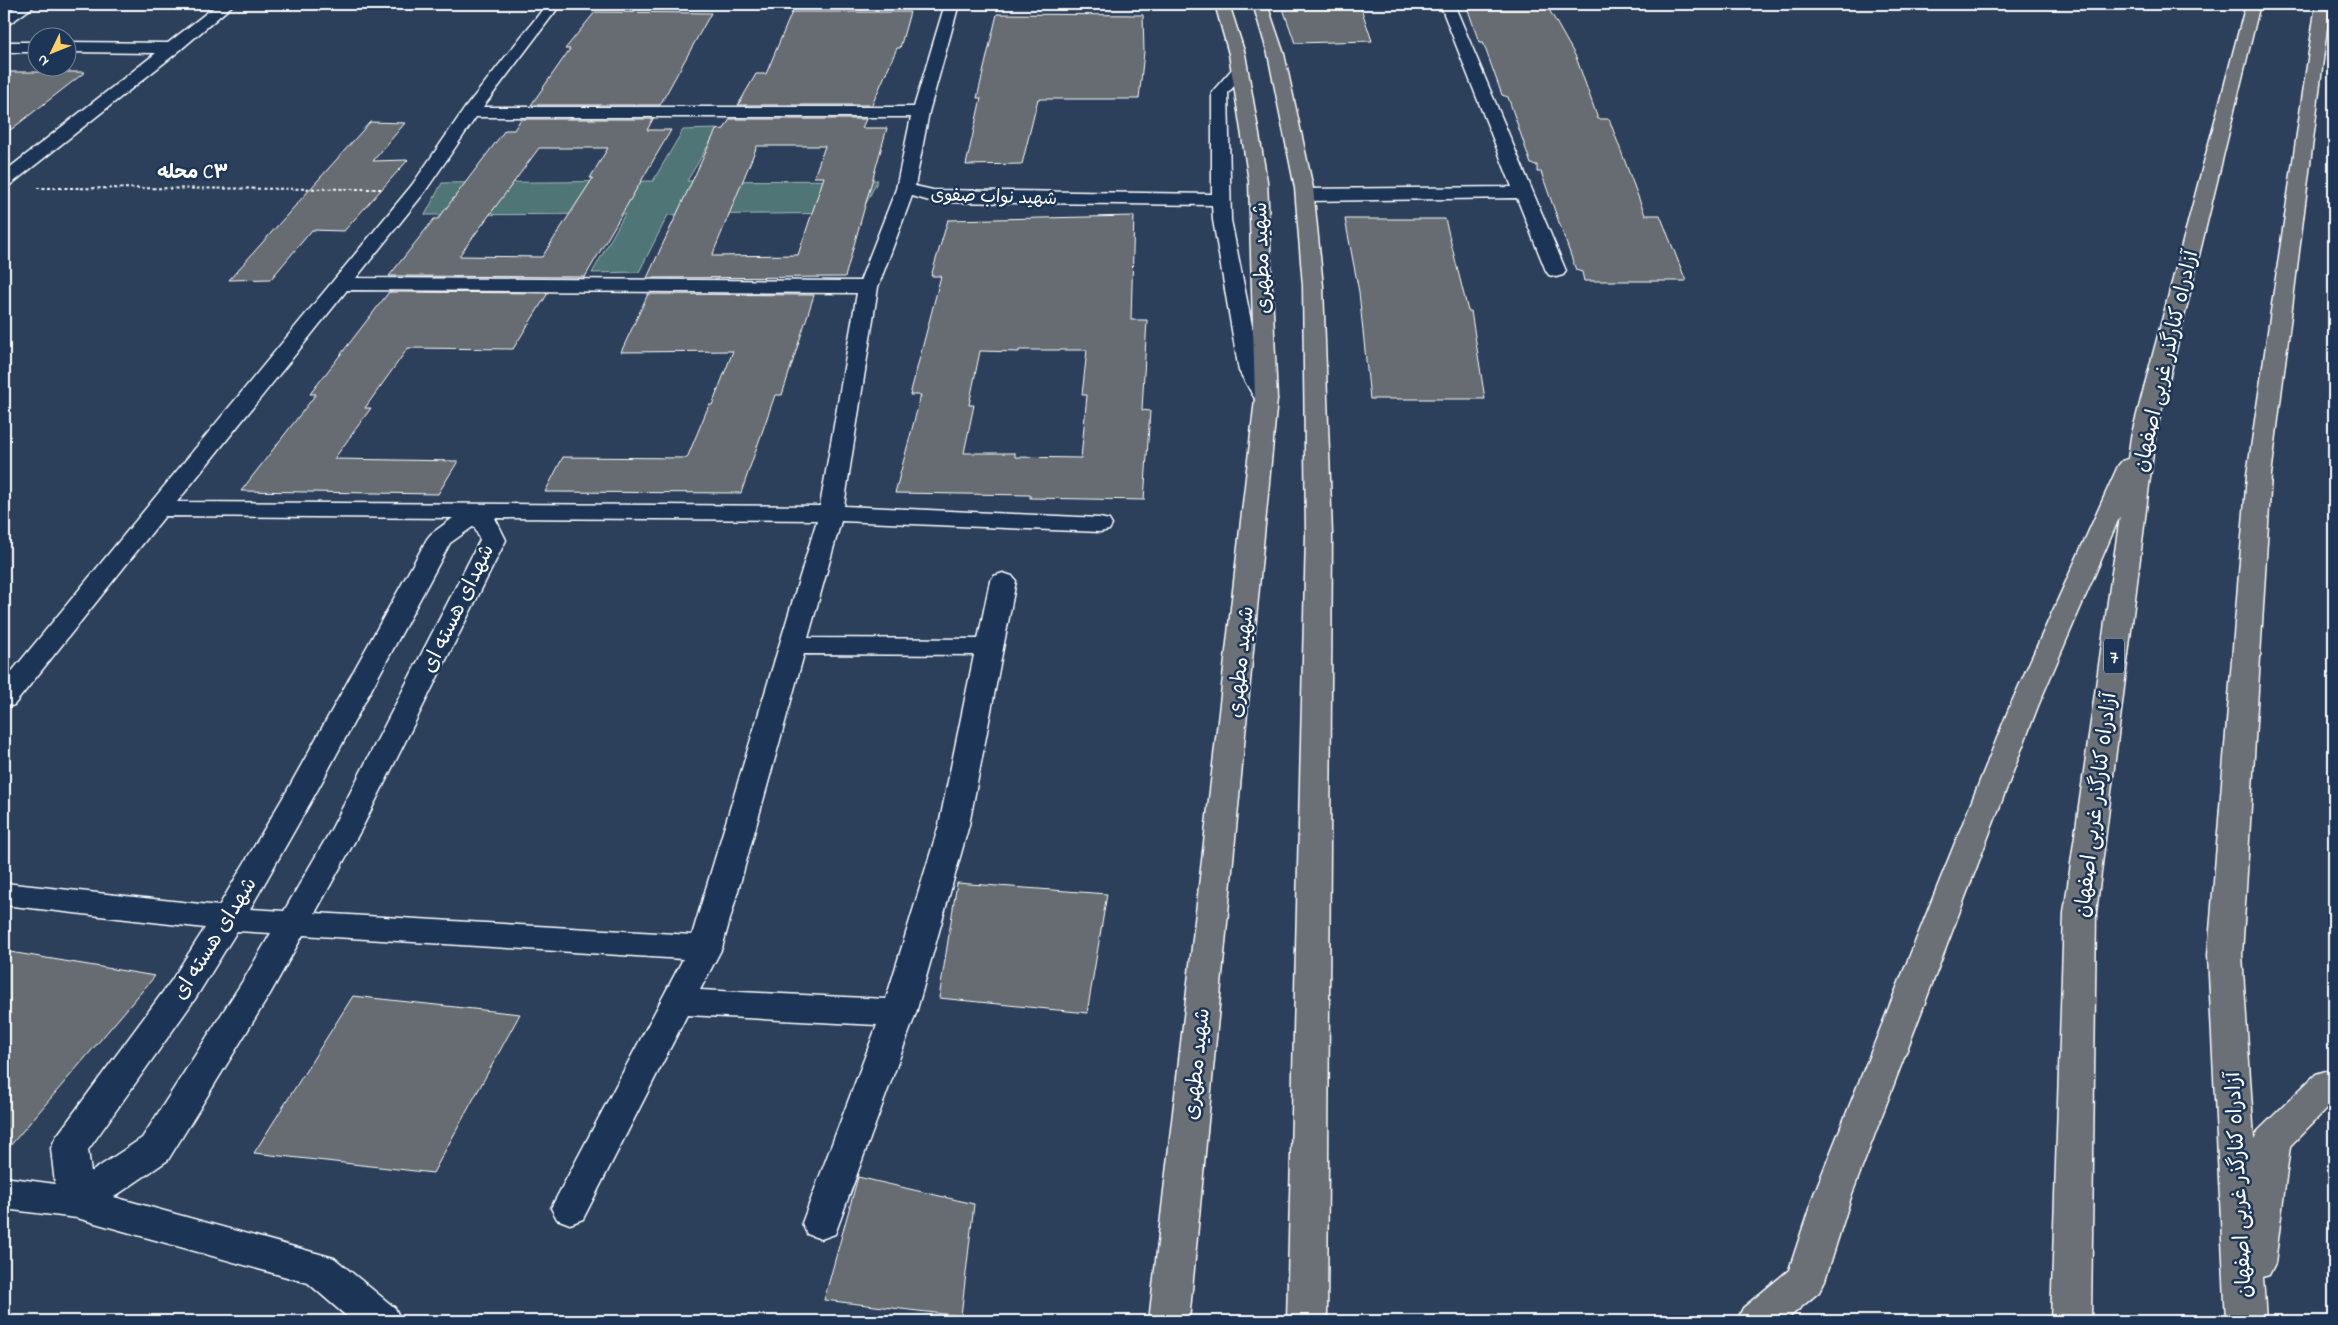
<svg xmlns="http://www.w3.org/2000/svg" width="2338" height="1325" viewBox="0 0 2338 1325" font-family="'Indie Flower','Playpen Sans Arabic',sans-serif">
<style>
.green{fill:#4f7577;stroke:#a7babb}
.building{fill:#666c71;stroke:#fff;fill-rule:evenodd}
.lines{fill:none;stroke-linecap:round;stroke-linejoin:round}
.minor-casing{stroke:#fff;stroke-width:3}
.major-casing{stroke:#fff;stroke-width:3}
.highway-casing{stroke:#fff;stroke-width:3}
.path{stroke:#fff;stroke-width:2;stroke-dasharray:3 2.5;stroke-linecap:butt}
.minor{fill:#1d3557;fill-rule:evenodd}
.major{fill:#6a7074;fill-rule:evenodd}
.highway{fill:#6a7074;fill-rule:evenodd}
.labels{text-anchor:middle;stroke-width:5;stroke-linejoin:round;paint-order:stroke}
.far-street-label{font-size:18px;fill:#fff;stroke:#1d3557}
.far-neighbourhood-label{font-size:19px;font-weight:bold;fill:#fff;stroke:#1d3557}
.shield{fill:#1d3557;stroke:#bbc2cd;stroke-width:1}
.shield-label{font-size:20px;font-weight:bold;fill:#fff}
.street-label{font-size:21px;fill:#fff;stroke:#1d3557}
</style>
<rect width="100%" height="100%" fill="#2c405c"/>
<filter id="ink" filterUnits="userSpaceOnUse"><feTurbulence type="fractalNoise" baseFrequency=".02" numOctaves="2"/><feDisplacementMap in="SourceGraphic" scale="10" xChannelSelector="R" yChannelSelector="G"/><feConvolveMatrix kernelMatrix="1 2 1 2 8 2 1 2 1" color-interpolation-filters="sRGB"/></filter>
<g filter="url(#ink)">
<path class="green" d="M718 129 687 181 878 180 861 213 668 215 639 272 592 273 625 214 425 215 442 183 653 181 683 130Z"/>
<path class="building" d="M1466 4H1546L1576 57 1598 119H1609L1645 215H1660L1686 281H1584L1582 272 1576 270 1541 172H1537V165L1531 164 1508 97 1502 95 1483 42H1479Z
M1360 5 1372 41 1295 43 1282 6Z
M595 12 711 13 660 105H531L570 49H565Z
M792 12H910L900 48H897L872 105H738L756 74H766Z
M997 14 1143 15 1144 52 1139 99H1038L1022 164 966 165 981 98H977Z
M4 72H85L4 135Z
M521 119H653L647 130H671L585 277 389 276 434 219H438L505 130H514ZM539 148H608L590 178H593L542 257 459 256Z
M730 119H866L862 128H887L845 277 647 278 716 130 724 129ZM757 146H825L814 177H824L798 255 712 256Z
M370 122 405 123 373 161 408 160 344 231 312 230 271 279 229 280Z
M1134 216 1131 320H1147L1142 410 1150 411 1144 500 1030 498V495L895 493 921 395H910L941 276H931L948 220ZM1019 350H1087L1082 395H1087L1081 458 1015 457V453H964L974 405H969L980 351 1019 352Z
M1345 219H1445L1468 311H1471L1485 399H1370L1359 292Z
M389 292 548 293 513 349 408 348 365 408H371L334 459 458 461 438 494 241 491 316 394H310Z
M648 294 814 295 782 395H775L741 493 545 492 563 457 687 458 709 405H712L733 351 621 352Z
M957 883 1107 894 1087 1013 939 998Z
M4 951 155 976 4 1153Z
M353 996 520 1014 433 1173 254 1153Z
M858 1177 974 1204 961 1316 824 1300Z"/>
<g class="lines">
<g class="minor-casing">
<path id="minor" d="M20 4H37L9 24 4 25V15Z
M218 4H234L179 51 10 185 4 186V172L156 53 68 52V42L168 43Z
M547 4H561L483 107H914L945 4H959L929 112 915 186 933 190 1212 194V92L1233 68H1245L1247 71 1228 93 1231 220 1261 371 1277 399 1274 404 1266 406 1258 404 1239 371 1213 220 1212 205 933 202 912 196 878 287 844 506 1100 518 1109 520 1112 525 1109 530 1100 532 841 521 808 638 978 639 990 581 994 576 1003 573 1012 576 1016 581 969 825 916 1013 835 1234 821 1239 807 1234 802 1223 877 1025 687 1015 583 1219 570 1224 557 1219 551 1208 683 959 303 935 270 994 168 1160 114 1197 334 1258 395 1308 401 1321H352L308 1283 77 1218 4 1209V1177L55 1184 51 1148 56 1137 171 981 205 928 4 905V883L219 906 288 789 427 539 431 534 453 518 165 516 14 705 4 708V681L412 185 465 108ZM476 117H911L896 189 860 281 356 278 424 193ZM347 290 857 293 820 506 177 502ZM495 518 817 520 692 935 315 913 362 828 506 540ZM474 526 480 540 332 828 284 911 250 909 318 789 450 543ZM804 654 974 655 939 825 886 999 700 990 722 948ZM237 931 271 933 246 976 142 1138 91 1172 88 1150 195 999Z
M1440 4H1454L1566 271 1563 275 1556 277 1549 275 1546 271 1517 198 1305 201 1298 199 1296 195 1298 191 1305 189 1512 187Z
M4 42H38V52H4Z"/>
</g>
<g class="major-casing">
<path id="major" d="M1215 4H1229L1245 54 1267 181 1277 399 1189 1321H1149L1255 399 1249 181 1229 54Z
M1253 4H1267L1284 54 1313 188 1323 286 1332 534 1327 1321H1287L1306 534 1303 286 1295 188 1268 54Z"/>
</g>
<g class="highway-casing">
<path id="highway" d="M2246 4H2260L2155 437 2096 913 2091 1321H2051L2064 913 2120 516 2038 706 1852 1194 1825 1280 1819 1292 1785 1321H1737L1743 1308 1789 1270 1814 1194 2010 706 2118 466 2122 461 2128 459 2131 437Z
M2316 4H2330L2271 475 2242 955 2254 1139 2259 1130 2316 1074 2329 1070 2334 1071V1101L2290 1146 2275 1263 2269 1275 2263 1277 2266 1321H2226L2208 955 2247 475Z"/>
</g>
<path class="path" d="M37 188 383 189"/>
<use href="#minor" class="minor"/>
<use href="#major" class="major"/>
<use href="#highway" class="highway"/>
</g>
</g>
<g class="labels">
<g class="far-street-label">
<text transform="translate(994 196) rotate(2)" y="6">شهید نواب صفوی</text>
</g>
<g class="far-neighbourhood-label">
<text x="193" y="178">محله C۳</text>
</g>
<rect class="shield" x="2104" y="638.5" width="20" height="35" rx="4"/>
<g class="shield-label">
<text x="2114" y="663">7</text>
</g>
<g class="street-label">
<text transform="translate(1261 258) rotate(-92)" y="7">شهید مطهری</text>
<text transform="translate(2165 361) rotate(-77)" y="7">آزادراه کنارگذر غربی اصفهان</text>
<text transform="translate(457 608) rotate(-64)" y="7">شهدای هسته ای</text>
<text transform="translate(1240 662) rotate(-84)" y="7">شهید مطهری</text>
<text transform="translate(2095 805) rotate(-83)" y="7">آزادراه کنارگذر غربی اصفهان</text>
<text transform="translate(214 938) rotate(-58)" y="7">شهدای هسته ای</text>
<text transform="translate(1196 1064) rotate(-84)" y="7">شهید مطهری</text>
<text transform="translate(2238 1185) rotate(-93)" y="7">آزادراه کنارگذر غربی اصفهان</text>
</g>
</g>
<rect width="2338" height="1325" fill="none" stroke="#1d3557" stroke-width="20"/>
<rect x="10" y="10" width="2318" height="1305" fill="none" stroke="#fff" stroke-width="2" filter="url(#ink)"/>
<g transform="translate(52 52) rotate(227)"><circle r="24" fill="#1d3557" stroke="#77869a"/>
<path d="M0-4L9 19L0 12L-9 19Z" fill="#ffd166"/>
<text y="-8" font-size="14" font-weight="bold" text-anchor="middle" fill="#ffffff">N</text>
</g>
</svg>
